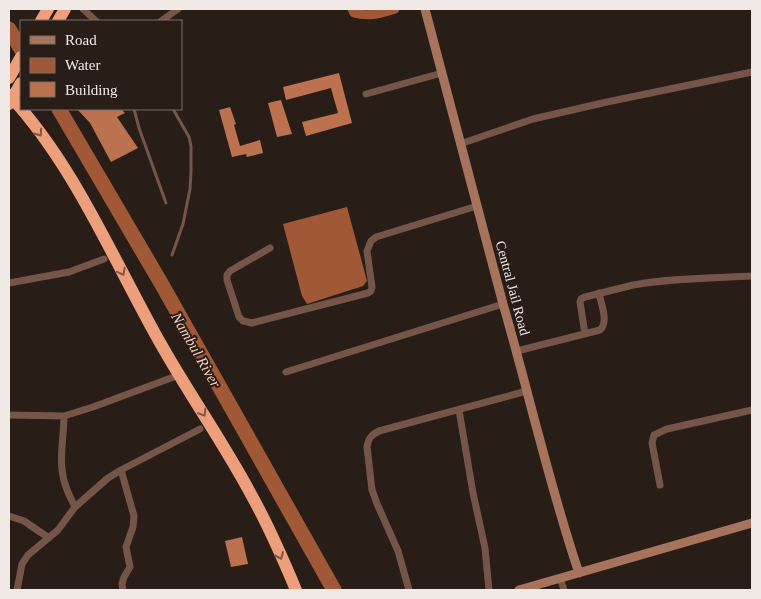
<svg xmlns="http://www.w3.org/2000/svg" width="761" height="599" viewBox="0 0 761 599" font-family="'Times New Roman',serif">
<style>
.water{fill:#a15837}
.lines{fill:none;stroke-linecap:round;stroke-linejoin:round}
.canal{stroke:#a15837;stroke-width:9}
.river{stroke:#a15837;stroke-width:15}
.building{fill:#bc714f}
.lane{stroke:#755548;stroke-width:3}
.street{stroke:#755548;stroke-width:7}
.secondary{stroke:#a6735d;stroke-width:9}
.highway{stroke:#ed9e7b;stroke-width:12}
.oneway{stroke:#815745}
.labels{text-anchor:middle;stroke-width:4;stroke-linejoin:round;paint-order:stroke}
.street-label{font-size:14px;fill:#f1e9e5;stroke:#291d18}
.water-label{font-size:15px;font-style:italic;fill:#fcd1bf;stroke:#291d18}
</style>
<rect width="100%" height="100%" fill="#291d18"/>
<path class="water" d="M347 207 367 281 363 286 307 304 302 296 283 224Z"/>
<g class="lines">
<path class="canal" d="M352 9 354 13C368 17 381 14 395 9"/>
<path class="river" d="M9 29 21 49
M59 109 161 283 334 590"/>
</g>
<path class="building" d="M339 73 352 123 306 136 302 122 338 113 331 88 286 100 283 87Z
M281 100 292 134 277 137 268 103Z
M230 107 236 124 234 125 240 146 260 140 263 153 247 157 246 154 232 157 219 110Z
M77 109H121L125 113 117 117 138 148 111 162 90 123Z
M242 537 248 564 231 567 225 541Z"/>
<g class="lines">
<path class="lane" d="M134 109 139 128 166 203
M172 255 183 224 190 189 191 172V146L189 137 173 109"/>
<path class="street" d="M83 9 96 21
M161 21 178 9
M366 94 442 73
M460 144 533 119 607 102 752 72
M270 248 230 271 227 275V280L239 317 243 321 252 323 368 293 371 291 372 287 367 251 371 241 376 237 477 206
M9 283 69 272 104 259
M585 334 580 302 581 299 585 297C601 293 617 289 633 285 672 278 713 278 752 276
M517 351 600 330C609 322 601 304 599 293
M286 372 503 304
M459 410 473 493 485 548 489 590
M9 415 64 416 93 407 179 375
M64 416C64 433 60 453 62 469 63 483 69 495 75 507
M121 470 134 516 133 527 126 547 130 567 124 577 122 584 123 590
M660 485 652 443 654 435 667 429 752 410
M9 516 24 521 49 538
M560 578 564 590
M17 590 22 564 28 555 58 530 75 507 108 478 121 470 200 429
M409 590 398 551 378 506 372 490 367 447C368 439 371 435 379 431L527 391"/>
<path class="secondary" d="M425 9 503 304C529 393 549 485 579 573
M519 590 752 523"/>
<path class="highway" d="M41 21 48 9
M58 21 65 9
M9 78 21 57
M9 95C73 163 112 257 158 339 188 393 224 443 253 498 269 527 283 559 296 590
M9 104 21 83"/>
</g>
<defs><path id="oneway-chevron" d="M-2-3.5L2.5 0L-2 3.5" fill="none" stroke-width="1.6" stroke-linecap="round" stroke-linejoin="round" transform="scale(1.25)"/></defs>
<g class="oneway">
<use href="#oneway-chevron" transform="translate(39 133) rotate(54)"/>
<use href="#oneway-chevron" transform="translate(122 272) rotate(62)"/>
<use href="#oneway-chevron" transform="translate(203 413) rotate(58)"/>
<use href="#oneway-chevron" transform="translate(280 556) rotate(66)"/>
</g>
<g class="labels">
<g class="street-label">
<text transform="translate(513 288) rotate(75)" y="5">Central Jail Road</text>
</g>
<g class="water-label">
<text transform="translate(196 350) rotate(60)" y="5">Nambul River</text>
</g>
</g>
<rect width="761" height="599" fill="none" stroke="#f1e9e5" stroke-width="20"/>
<rect x="20" y="20" width="162" height="90" fill="#291d18" stroke="#796f6a"/>
<rect x="30" y="36" width="25" height="8" fill="#a6735d" stroke="#796f6a"/>
<text x="65" y="45" font-size="15" fill="#f1e9e5">Road</text>
<rect x="30" y="58" width="25" height="15" fill="#a15837" stroke="#796f6a"/>
<text x="65" y="70" font-size="15" fill="#f1e9e5">Water</text>
<rect x="30" y="82" width="25" height="15" fill="#bc714f" stroke="#796f6a"/>
<text x="65" y="95" font-size="15" fill="#f1e9e5">Building</text>
</svg>
